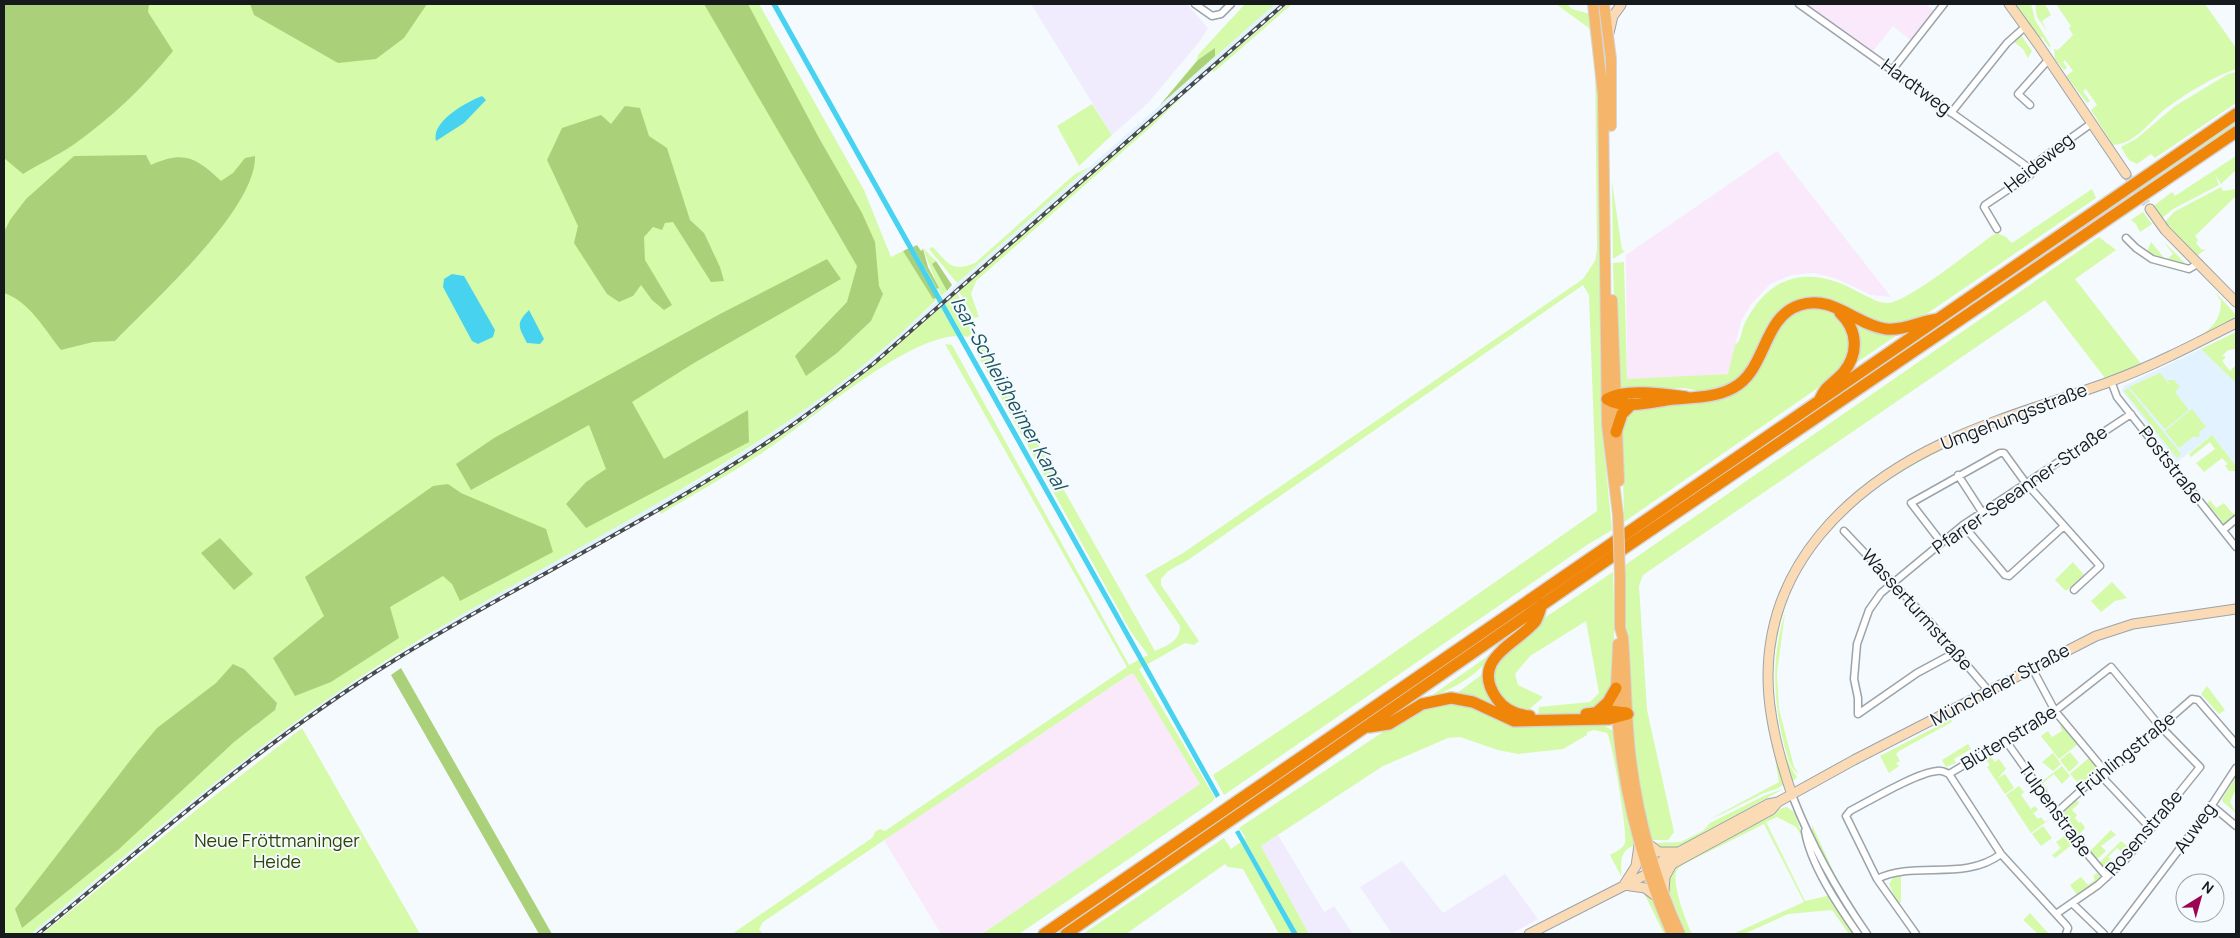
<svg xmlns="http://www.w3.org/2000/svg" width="2240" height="938" viewBox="0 0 2240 938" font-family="Manrope,sans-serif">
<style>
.commercial{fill:#f0ecfd}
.industrial{fill:#f9e9fb}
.built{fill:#e2f2ff}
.green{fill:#d5faa9}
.forest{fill:#aad179}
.water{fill:#47d2f0}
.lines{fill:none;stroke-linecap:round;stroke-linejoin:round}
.secondary-tunnel{stroke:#d3d8dc;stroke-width:9;stroke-dasharray:9 4.5;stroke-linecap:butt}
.street-casing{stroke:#9ba4aa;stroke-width:9}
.secondary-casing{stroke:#9ba4aa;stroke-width:11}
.primary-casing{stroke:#d5d6d6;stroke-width:12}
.highway-casing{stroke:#d5d6d6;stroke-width:14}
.street{stroke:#fff;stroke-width:6}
.secondary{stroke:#fadbb6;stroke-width:9}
.primary{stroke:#f5b66c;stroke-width:10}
.highway{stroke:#ef860a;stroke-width:11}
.rail-casing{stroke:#484b4e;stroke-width:4}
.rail{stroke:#f4fafe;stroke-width:2;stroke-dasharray:5.5;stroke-linecap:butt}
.primary-bridge-casing{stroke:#d5d6d6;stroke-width:12;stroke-linecap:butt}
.primary-bridge{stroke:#f5b66c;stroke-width:10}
.labels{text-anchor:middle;stroke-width:4;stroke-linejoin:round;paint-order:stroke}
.street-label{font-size:18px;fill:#171a1d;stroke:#f4fafe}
.park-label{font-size:18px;fill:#2e4503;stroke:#f4fafe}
.water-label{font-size:19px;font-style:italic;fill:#1a5360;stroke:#f4fafe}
</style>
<rect width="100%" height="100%" fill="#f4fafe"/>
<path class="commercial" d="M1031 4H1187L1208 28 1200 41 1148 103 1112 135Z
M1278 835 1324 912 1334 906 1353 934H1309L1261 846Z
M1402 861 1443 913 1505 874 1538 919 1511 934H1392L1360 887Z"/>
<path class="industrial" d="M1792 4H1926L1936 13 1913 42 1893 26 1870 55Z
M1777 151 1891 297 1871 295 1835 278 1814 273 1791 275 1770 284 1751 304 1741 321 1728 374 1627 380 1626 255Z
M1130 674H1134L1200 784 982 934H941L884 840Z"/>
<path class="built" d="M1275 4H1288L883 358 811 415 719 476 457 625 369 679 289 733 204 798 40 934H31L232 768 335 694 457 617 709 474 776 430 865 364Z
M2201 349 2236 383V466L2212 435 2177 462 2122 391 2124 386Z"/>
<path class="green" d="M4 4H759L864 190 891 257 903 251 933 299H937C785 451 584 538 403 650 269 732 151 834 31 934H4Z
M1245 4H1275L1160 105 1197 60 1198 55Z
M1288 4H1292L1214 72 1212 70Z
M1556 4H1567L1572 9 1590 14 1597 63 1600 140V351L1604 448 1612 530 1587 545 1224 795 1213 775 1336 693 1597 511 1589 295 1583 285 1188 560 1168 571 1161 579V585L1199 641 1194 645 1185 643 1139 669 1215 798 1212 802 1019 934H982L1200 784 1134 674H1130L763 922 759 929 763 934H732L872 838 875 832 880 829 885 831 1127 667 945 344 952 345 1129 665 1148 655 1131 632 978 356 976 350H981L979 340 1155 651C1167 646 1180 641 1180 626L1145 575 1183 553 1583 279 1595 261 1597 250 1595 59 1589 28Z
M2013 4H2031L2035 20 2051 46 2049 47 2042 37 2040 38Z
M2035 4H2045L2051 15 2042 21 2047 31 2037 17Z
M2056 4H2205L2236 48V69C2212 77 2186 94 2165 109 2148 123 2135 144 2113 145L2091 110 2097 105 2086 89 2083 91 2090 101 2087 103 2066 76 2073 71 2065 60 2063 62 2067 68 2064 70 2055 59 2054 49 2058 50 2073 35 2069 28 2071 26Z
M2021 35 2032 51 2028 58 2023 49 2013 41Z
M2236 72V103L2155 158 2151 154 2137 164 2129 160 2121 147 2136 139 2175 106 2228 74Z
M1186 93 1153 125 976 281 971 294 979 317 974 318 959 291Z
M1092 104 1112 135 1079 166 1057 126Z
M2236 121V125L2143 188 2142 186Z
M2236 156V170L2221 184 2215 174 2219 185 2173 209 2161 219 2152 207 2172 192 2175 196Z
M1089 167 957 283 929 249 933 247C948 263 951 273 975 263L1075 174Z
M1612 182 1622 250 1625 251 1613 259Z
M2221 187 2223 191 2236 189V196L2195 236 2198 240 2196 243 2202 250 2206 249 2197 256 2165 222 2174 212Z
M2092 189 2096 198 1922 317 1890 326 1853 314 1797 303 1746 373 1723 388 1700 391 1684 388 1628 390 1620 386 1616 372 1613 263 1624 262 1627 379 1728 374 1735 345C1742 340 1741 332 1744 325 1752 308 1764 292 1781 283 1808 270 1836 279 1860 293 1869 297 1879 304 1889 303 1910 300 1972 250 1993 235L1997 233 2006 237 2012 243Z
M2130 193 2132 196 1691 500 1624 541Z
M2143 212 2152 224 2140 232 2136 224 2131 220 2123 225Z
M2099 237 2116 250 2075 279 2142 365 2105 378 2045 300 1643 575 1639 586 1647 710 1674 832 1668 840H1651C1629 751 1626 657 1625 565Z
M2163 241 2188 266 2146 254 2151 242 2166 260 2173 254Z
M923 248 936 261 932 264 947 291 941 296Z
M2215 292 2236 315V320L2194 342 2193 340C2210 330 2221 322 2221 301Z
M957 293 965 309 972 333 968 337 963 336 945 304Z
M941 307 958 336C904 337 807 424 759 455 727 476 694 494 661 514L659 510 756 452 811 415Z
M1814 307C1845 314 1845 323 1852 351L1835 376 1624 522 1622 422 1630 409 1749 382C1767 361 1769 331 1792 313 1798 309 1808 309 1814 307Z
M1850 317 1900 333 1853 365Z
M2236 332V349L2228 350 2222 356 2226 357 2222 361 2230 371 2236 365V383L2201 349Z
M2160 373 2172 388 2167 380H2174L2180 387 2175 392 2189 410 2165 429 2129 387Z
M2107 386 2111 387C2074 401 2036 411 1999 424 1976 432 1956 443 1934 454 1847 498 1791 549 1775 650 1768 688 1774 745 1797 777L1792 782C1781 752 1772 722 1770 690 1768 666 1773 641 1779 619 1809 517 1889 467 1981 429 2022 412 2065 402 2107 386Z
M2128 388 2181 454 2177 458 2124 391Z
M2192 409 2206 427 2199 432 2200 435 2197 438 2194 436 2179 448 2165 431Z
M2212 435 2236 466V471H2229L2225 466 2228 464 2222 458 2204 472 2196 463 2215 449 2210 442 2191 457 2189 454Z
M2210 500 2216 508 2224 503 2233 514 2236 512V516L2224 524 2207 503Z
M2073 562 2084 575 2066 591 2055 580Z
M1613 572C1614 593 1617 689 1605 702 1591 718 1558 713 1538 714L1539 707 1590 702 1599 693 1586 621 1530 656 1515 674 1518 685 1543 697 1525 713 1499 698 1492 672 1507 646 1525 631Z
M2112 582 2127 598 2115 601 2101 612 2091 601Z
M1785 613 1777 673 1779 709 1794 767 1799 774C1789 768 1787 755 1784 744 1773 699 1771 658 1785 613Z
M1491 654C1481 674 1452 689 1432 697L1431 696Z
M1484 673 1507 713 1457 693Z
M2207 686 2225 710 2219 714 2201 694Z
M1444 702 1468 705 1507 724 1605 726 1613 731 1634 845C1618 853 1622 861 1621 876L1610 855C1615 852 1623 849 1625 843 1628 835 1612 740 1607 733L1594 730 1587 732V735L1563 749 1518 754 1498 750 1460 737 1448 738 1383 766 1261 846 1309 934H1298L1244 839 1246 838 1239 828 1401 720 1420 709Z
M1951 719 1952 722 1899 751 1896 754 1900 761 1896 763 1899 766 1889 773 1880 756Z
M1769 721 1784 784C1776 791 1768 790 1760 795 1743 803 1727 812 1710 819L1779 782Z
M2062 725 2078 744 2059 759 2041 736 2048 731 2052 737 2062 731 2060 726Z
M302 728 420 934H42L200 807Z
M1968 744 1971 749 1954 759 1956 763 1946 767 1942 760Z
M2002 747 1991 757 1995 762 1999 759 2006 769 1998 778 2005 774 2014 788 2005 794 1987 767 1990 765 1985 758Z
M2070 752 2079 763 2069 772 2060 760Z
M2053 753 2061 764 2053 771 2042 762Z
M2090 757 2099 768 2080 785 2070 774Z
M2062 766 2070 776 2062 784 2054 774 2043 783 2048 790 2046 792 2040 783Z
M2236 777V789L2230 802 2236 813 2223 802 2222 799Z
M2019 786 2024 792 2021 795 2031 809 2035 806 2038 810 2033 813 2038 819 2041 817 2045 822 2053 817 2031 833 2006 795Z
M1783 789 1675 849 1667 851 1654 843 1681 842 1703 831 1710 823 1764 796Z
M1253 795 1255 798 1058 934H1051Z
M2076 799 2079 803 2072 810 2077 815 2075 818 2079 823 2081 822 2085 828 2077 837 2061 816Z
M1787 807 1794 812 1804 840 1796 827 1777 817 1766 822 1805 901 1831 895 1856 934H1849L1832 910 1788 914 1744 934H1733L1804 902 1764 824 1692 860C1686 863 1679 866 1676 872 1672 884 1686 922 1692 934H1686L1668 889 1667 879 1675 865 1782 808Z
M1812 825 1836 877 1871 934H1869L1849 904 1812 836Z
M2043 826 2052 838 2041 846 2032 834Z
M2111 830 2116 835 2101 846 2106 851 2096 860 2089 852Z
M2066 835 2073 844 2055 858 2052 855 2061 848 2056 842Z
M1224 838 1231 849 1241 842 1292 934H1279L1243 869 1228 867 1225 864 1126 934H1083Z
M2121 841 2130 849 2125 855 2117 848 2108 857 2115 864 2106 870 2099 863Z
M2097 873 2101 877 2077 895 2070 885 2081 877 2088 885 2095 880 2093 876Z
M1901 876V902L1898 904 1889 884 1893 878Z
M1643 891 1652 895 1670 934H1664Z
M2030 913 2049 934H2038L2023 920Z"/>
<path class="forest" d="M4 4H149L148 12 173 51C144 87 111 118 73 145 57 156 39 164 23 174L4 158Z
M250 4H427L404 38 376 59 338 63 254 15Z
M704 4H748L819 138 862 213 875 242 879 286 883 294 871 321 837 353 806 376 795 356 847 302 857 266Z
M1215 48V56L1160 105 1198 60Z
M625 106 640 108 649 136 667 148 690 220 704 233 720 267 724 281 711 282 673 222 665 223 662 230 653 227 644 237 645 260 672 305 664 310 652 300 641 285 633 296 619 302 607 294 574 243 578 226 547 160 562 128 601 115 611 124Z
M146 155 151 165C185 150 196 158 221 181L233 173 245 158 255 156C257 209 152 302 115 341L93 342 61 350C45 330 29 301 4 293V232L10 220 26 199 74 156Z
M917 245 921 251 923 249 928 267 939 288 937 289 913 247Z
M909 248 937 298 933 299 903 251Z
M827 259 841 279 694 363 632 402 664 459 748 410 749 442 586 528 566 504 586 482 606 469 589 425 471 490 456 464 494 438 720 314Z
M936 261 952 285 947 291 932 264Z
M448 484 461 493 546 529 553 552 460 601 452 584 443 576 390 607 399 638 331 682 295 696 273 658 324 616 305 577 433 486Z
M220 538 253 574 234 590 201 553Z
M233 664 244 669 277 703 275 710 234 742 118 850 22 928 15 909 136 753 157 728 216 683Z
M401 668 552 934H539L391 675Z"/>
<path class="water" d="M771 4H777L1220 795 1216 798Z
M482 96 486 100 464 123 436 141C431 121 467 102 482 96Z
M452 274 464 276 495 330 493 337 478 344 472 341 443 287 444 279Z
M529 310 544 339 540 344 527 343C519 327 515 324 529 310Z
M1239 830 1298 934H1292L1235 832Z"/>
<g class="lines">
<path class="secondary-tunnel" d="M2126 174 2150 209"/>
<g class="street-casing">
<path id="street" d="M1195 4 1212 16 1221 14 1231 4
M1799 4 2032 170
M1893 69 1944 4
M2030 105 2018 94 2049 59
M1951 113 2007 43 2026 26
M1997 229 1984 207 1985 205 2030 175 2035 165 2043 158 2092 123
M2126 238 2136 248 2152 259 2189 269 2199 263
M2111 381 2117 397 2236 547
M1958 475 1982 512
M1963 525 2005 575 2009 576 2064 526
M2223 530 2236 519
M1844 531 1929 621 1988 690
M1941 542 1911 503 2000 453H2004L2025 482 2100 566 2074 590
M2032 668 2055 711 2104 770 2105 780 2151 829
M1858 714V698L1854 679 1857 644 1869 610 1881 593 1963 525 2131 414
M1858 714 1917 673 1956 652
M2006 741 2078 843 2107 877
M1949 774 2001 854 2066 925 2068 928 2066 934
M1792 795C1811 844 1837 891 1867 934
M2211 805 2236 826
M2056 813 2098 775H2105L2110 771 2192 699 2198 700 2236 744
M1805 831C1810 864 1839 907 1858 934
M1877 879C1915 860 1964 882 2001 854
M2072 903 2104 934
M1916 934 1877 879 1846 816 1850 811C1871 800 1916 773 1937 771 1942 770 1945 772 1949 774L2055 711 2111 667 2158 724 2200 767 2126 859 2098 885 2056 914
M2115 934 2206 814 2236 768"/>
</g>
<g class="secondary-casing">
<path id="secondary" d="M2009 4 2038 44 2126 174
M1609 33 1613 16 1621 5
M2150 209 2165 230 2236 302
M1792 795C1779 757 1768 717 1768 677 1768 565 1848 488 1943 443 1996 418 2054 402 2109 382 2153 366 2195 344 2236 323
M1648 844 1659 852H1676
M1655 870 1662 861 1768 804 1778 802
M1624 885 1636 866 1639 845
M1624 885 1645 888 1657 897
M1664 891 1665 877 1672 864
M1529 934 1655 870 1665 868 1771 810 1778 802 1854 760 2096 636 2133 624 2236 609"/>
</g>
<g class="primary-casing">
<path id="primary" d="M1593 4 1603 95 1607 425 1618 515
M1604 4 1611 59V126
M1612 300 1619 481
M1620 577V628L1623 638C1626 675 1626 714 1630 752 1637 814 1654 877 1680 934
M1618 644C1618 659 1616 675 1616 690 1618 773 1639 858 1672 934"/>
</g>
<g class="highway-casing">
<path id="highway" d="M1686 397C1665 394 1625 388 1607 399 1623 409 1648 403 1666 400 1688 397 1713 399 1733 388 1767 370 1762 317 1800 305 1832 294 1856 325 1886 329 1904 331 1920 321 1938 319
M1820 399C1826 385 1833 384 1843 373 1859 354 1858 330 1840 313
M1616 432 1622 414 1632 404
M1597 712 1608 702 1616 688
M1586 714 1610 711 1627 713
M1530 716C1516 715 1505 710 1497 699 1469 660 1515 645 1535 622 1538 618 1540 610 1542 604
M1369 727 1389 724 1422 704 1451 698 1473 702 1514 721 1609 719 1628 714
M1044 934 2236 114
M1066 934 1613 556 2236 132"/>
</g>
<use href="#street" class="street"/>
<use href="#secondary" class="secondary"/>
<use href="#primary" class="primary"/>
<use href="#highway" class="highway"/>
<g class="rail-casing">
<path id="rail" d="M38 934C153 839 265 740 393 661 518 584 653 520 775 437 809 414 841 389 873 364L1284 4"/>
</g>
<use href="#rail" class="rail"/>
<g class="primary-bridge-casing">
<path id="primary-bridge" d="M1618 515 1620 577"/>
</g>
<use href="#primary-bridge" class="primary-bridge"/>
</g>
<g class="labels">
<g class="street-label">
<text transform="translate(1916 87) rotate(36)" y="6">Hardtweg</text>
<text transform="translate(2039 163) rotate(-39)" y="6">Heideweg</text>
<text transform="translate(2014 417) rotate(-21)" y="6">Umgehungsstraße</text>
<text transform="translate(2171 465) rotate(52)" y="6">Poststraße</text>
<text transform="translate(2020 490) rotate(-35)" y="6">Pfarrer-Seeanner-Straße</text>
<text transform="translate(1917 610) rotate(48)" y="6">Wasserturmstraße</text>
<text transform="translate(2000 685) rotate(-28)" y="6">Münchener Straße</text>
<text transform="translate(2009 738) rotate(-31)" y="6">Blütenstraße</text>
<text transform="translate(2126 754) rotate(-39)" y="6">Frühlingstraße</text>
<text transform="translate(2055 810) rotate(54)" y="6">Tulpenstraße</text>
<text transform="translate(2195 828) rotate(-54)" y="6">Auweg</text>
<text transform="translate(2144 833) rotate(-49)" y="6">Rosenstraße</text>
</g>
<g class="park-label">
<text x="277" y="847">Neue Fröttmaninger<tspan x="277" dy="21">Heide</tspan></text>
</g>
<g class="water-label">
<text transform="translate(1009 393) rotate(61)" y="7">Isar-Schleißheimer Kanal</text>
</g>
</g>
<rect width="2240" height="938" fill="none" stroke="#171a1d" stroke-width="10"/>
<g transform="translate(2200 898) rotate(37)"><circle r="24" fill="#f4fafe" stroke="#9ca0a4"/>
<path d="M0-4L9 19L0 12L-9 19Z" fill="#9c0552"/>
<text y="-8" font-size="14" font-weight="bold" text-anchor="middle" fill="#171a1d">N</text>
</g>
</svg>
